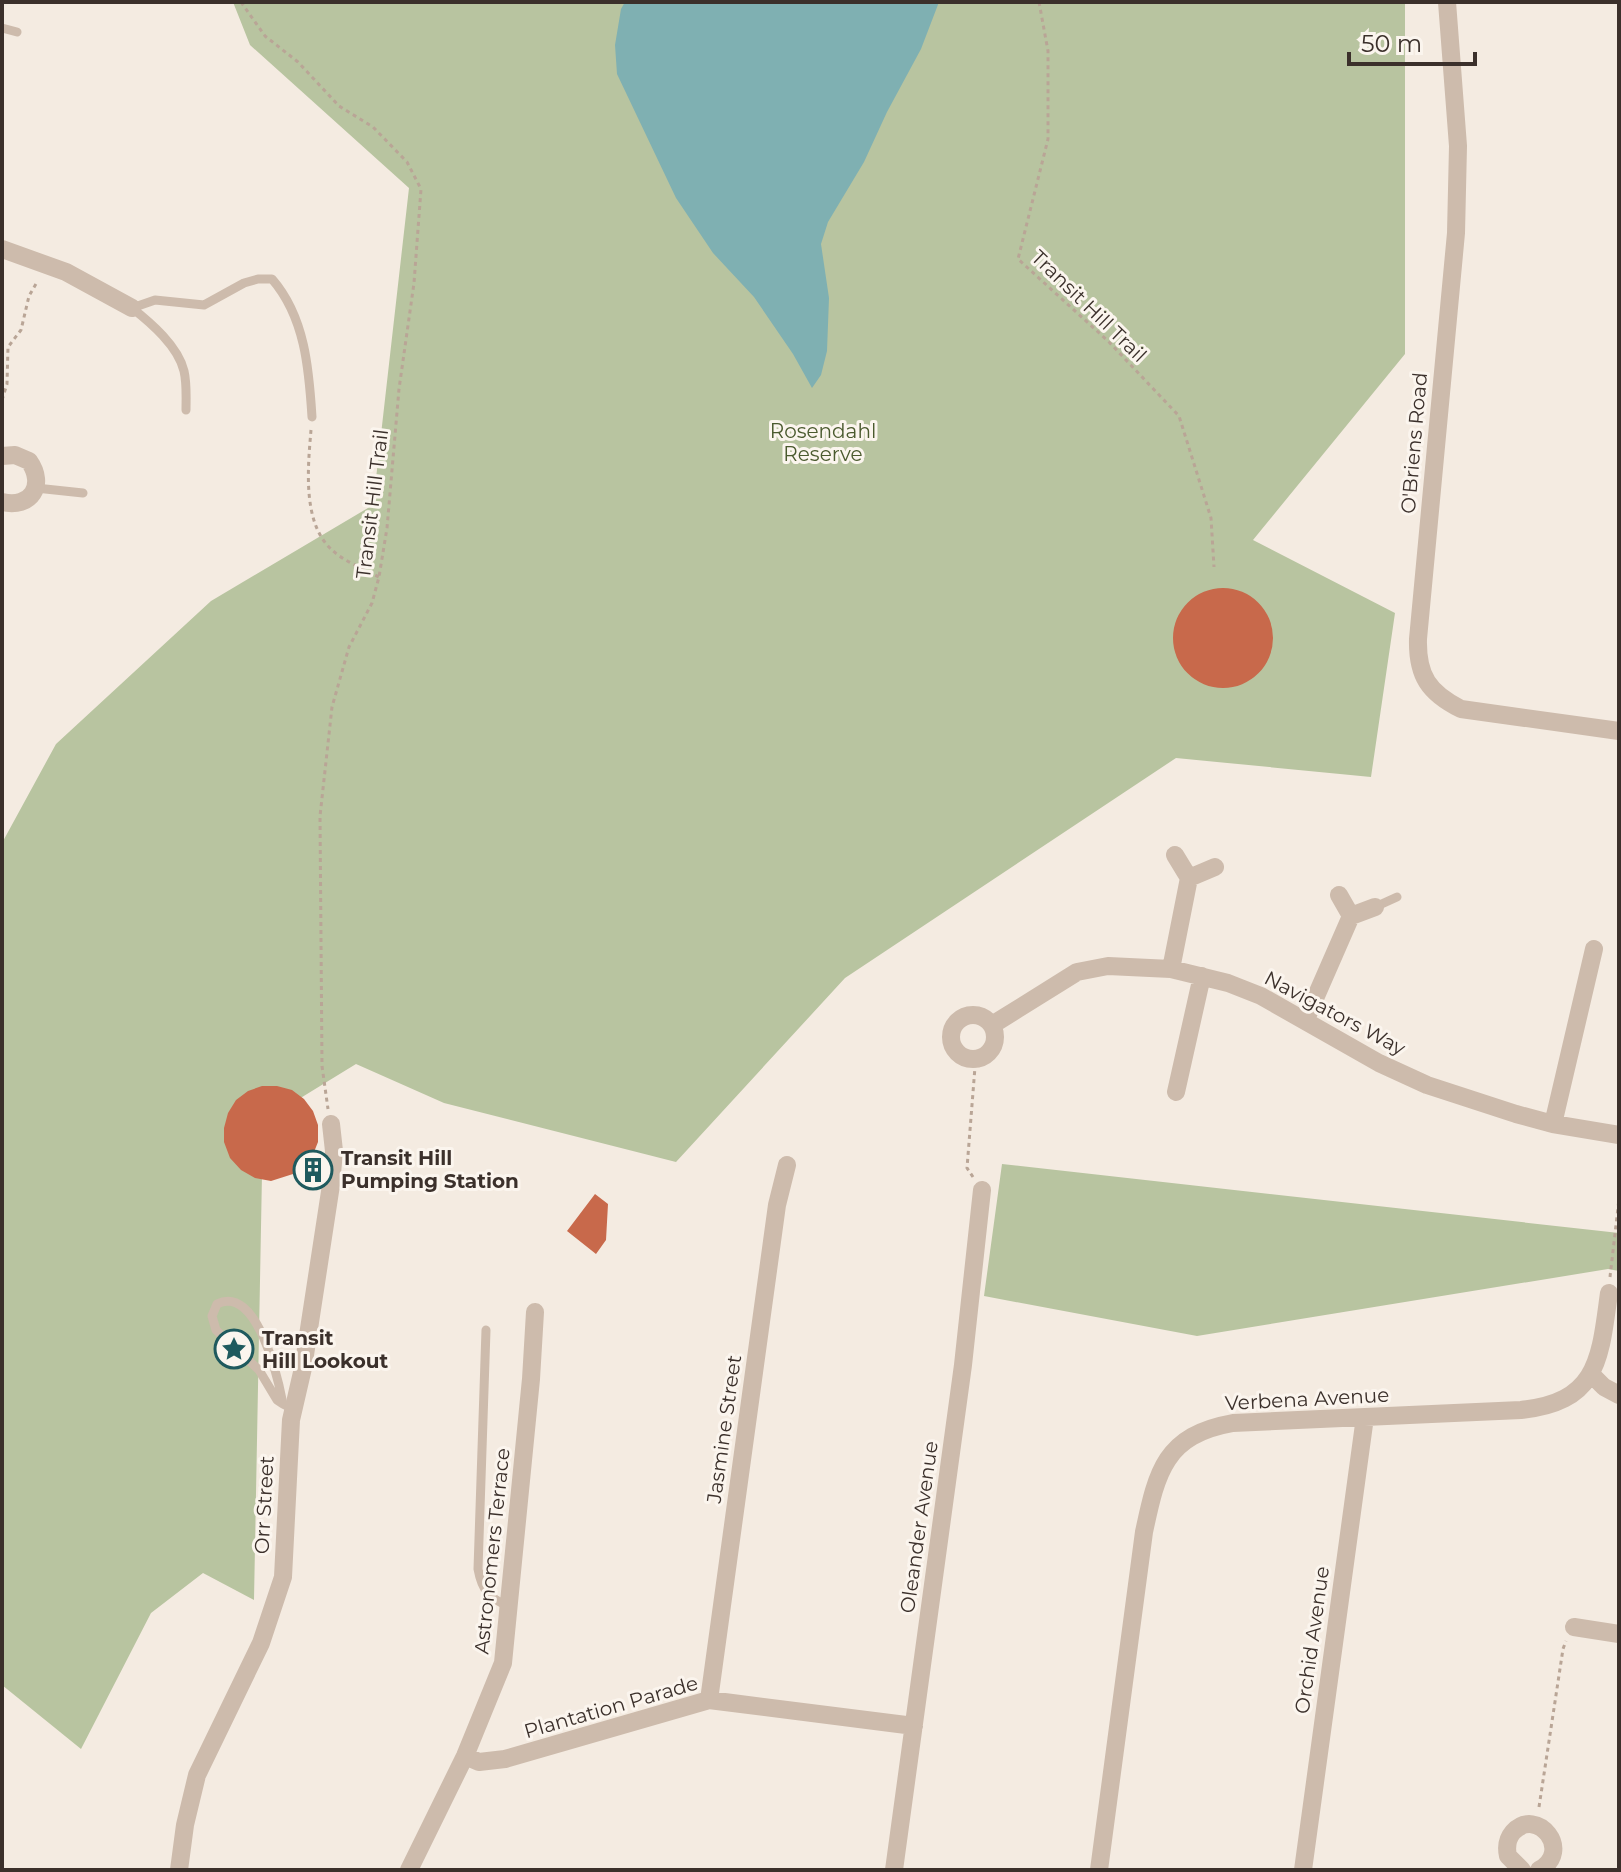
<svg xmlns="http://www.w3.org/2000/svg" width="1621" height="1872" viewBox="0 0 1621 1872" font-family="Montserrat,sans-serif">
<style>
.green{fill:#b8c4a0}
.water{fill:#7fb0b2}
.building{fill:#c8694b}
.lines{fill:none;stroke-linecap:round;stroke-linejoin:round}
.path{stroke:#b9a596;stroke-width:3;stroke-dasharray:4 4;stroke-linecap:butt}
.lane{stroke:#cdbbac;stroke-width:9}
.street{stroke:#cdbbac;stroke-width:18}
.labels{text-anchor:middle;stroke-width:6;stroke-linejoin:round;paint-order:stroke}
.street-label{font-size:20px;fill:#3b302b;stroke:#fbf5ee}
.park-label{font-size:20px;fill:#4a5a2e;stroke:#fbf5ee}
.poi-label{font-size:20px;font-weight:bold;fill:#3b302b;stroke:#fbf5ee;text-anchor:start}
</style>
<rect width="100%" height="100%" fill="#f4ebe1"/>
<path class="green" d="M233 2H1405V354L1253 540 1395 613 1371 777 1176 758 845 978 676 1162 444 1103 356 1064 263 1121 254 1600 203 1573 151 1613 81 1749 2 1685V843L56 744 211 601 373 505 409 188 250 45Z
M1002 1164 1619 1233V1271L1608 1269 1197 1336 984 1296Z"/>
<path class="water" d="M625 2H939L921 49 887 112 864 162 828 222 821 244 829 298 827 351 821 375 812 388 793 354 754 297 713 253 676 198 617 74 615 45 621 9Z"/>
<path class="building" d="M1173 638a50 50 0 1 1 100 0a50 50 0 1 1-100 0Z
M262 1086H277L292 1090 304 1099 313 1111 318 1125V1142L310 1162 319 1163 317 1177 293 1174 271 1181 255 1178 241 1170 230 1158 224 1142V1128L228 1113 236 1100 248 1091Z
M595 1194 608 1204 606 1240 596 1254 567 1231Z"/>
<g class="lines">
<path class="path" d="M241 2 265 36 298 62 339 106 373 127 407 162 421 189 414 283 399 389 387 528 379 577 372 603 349 647 332 707 320 816 322 1066 328 1109
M1039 2 1048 51V139L1018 259 1109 342 1179 416 1211 518 1214 567
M2 400 7 384 8 347 21 330 29 296 37 282
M311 430C308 466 302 522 331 549 343 561 364 569 379 577
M973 1177 967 1168 975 1067 973 1060
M1610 1277 1619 1199
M1539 1807 1563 1649 1566 1641"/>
<path class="lane" d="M2 28 17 32
M132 308 155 300 204 305 244 283 258 279H272C305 317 309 369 312 417
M132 308C151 323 178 346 184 371 187 384 186 397 186 410
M36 488 83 493
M1375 907 1397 897
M486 1330 478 1569C482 1591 489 1598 510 1607
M283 1404 277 1400 259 1370 216 1330 212 1316 217 1304C257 1284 278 1378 283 1404L293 1409"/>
<path class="street" d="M1447 2 1458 146 1456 233 1418 639C1417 676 1429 693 1461 709L1619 731
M2 249 66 272 132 308
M2 456 15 455 29 461C46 485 31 509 2 502
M1175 855 1189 878 1215 867
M1339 895 1351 916 1375 907
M1171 969 1189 878
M951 1037a22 22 0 1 1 44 0a22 22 0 1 1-44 0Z
M1306 1019 1351 916
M992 1025 1077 972 1108 966 1171 969 1228 983 1261 996 1379 1063 1427 1085 1516 1114 1553 1124 1619 1135
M1176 1092 1202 976
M1553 1124 1594 949
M1592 1375 1604 1387 1619 1395
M1574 1627 1619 1634
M709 1700 777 1205 787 1165
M465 1756 479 1762 505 1759 709 1700 914 1726
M179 1870 185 1825 197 1775 261 1643 283 1577 291 1420 303 1368 331 1185 334 1151 331 1124
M409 1870 465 1756 503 1663 531 1379 535 1312
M894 1870 963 1365 982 1190
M1099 1870 1144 1532C1157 1471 1165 1435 1233 1423L1521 1410C1599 1402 1600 1358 1609 1293
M1303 1870 1365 1417
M1522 1870 1508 1856C1506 1847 1507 1839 1513 1832 1537 1806 1574 1851 1539 1870"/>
</g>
<defs>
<g id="building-ring" transform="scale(2)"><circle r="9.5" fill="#fbf5ee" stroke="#1f5a5e" stroke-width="1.5"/><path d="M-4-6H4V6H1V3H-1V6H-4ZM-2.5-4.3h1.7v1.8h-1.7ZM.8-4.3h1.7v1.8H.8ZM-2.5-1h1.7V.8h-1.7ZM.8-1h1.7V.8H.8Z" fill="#1f5a5e"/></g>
<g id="sight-ring" transform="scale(2)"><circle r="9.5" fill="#fbf5ee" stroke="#1f5a5e" stroke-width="1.5"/><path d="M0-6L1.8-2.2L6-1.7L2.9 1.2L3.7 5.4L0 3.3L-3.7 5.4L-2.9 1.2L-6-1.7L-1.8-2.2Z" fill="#1f5a5e"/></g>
</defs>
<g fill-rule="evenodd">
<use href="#building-ring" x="313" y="1170"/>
<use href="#sight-ring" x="234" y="1349"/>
</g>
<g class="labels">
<g class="street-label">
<text transform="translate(1089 306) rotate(44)" y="7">Transit Hill Trail</text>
<text transform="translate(1414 443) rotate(-85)" y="7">O'Briens Road</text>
<text transform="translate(372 504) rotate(-83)" y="7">Transit Hill Trail</text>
<text transform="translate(1335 1013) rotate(28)" y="7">Navigators Way</text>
<text transform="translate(1307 1399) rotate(-3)" y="7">Verbena Avenue</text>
<text transform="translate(724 1429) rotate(-82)" y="7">Jasmine Street</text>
<text transform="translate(264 1505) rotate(-87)" y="7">Orr Street</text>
<text transform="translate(919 1527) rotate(-82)" y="7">Oleander Avenue</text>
<text transform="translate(492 1551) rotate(-84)" y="7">Astronomers Terrace</text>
<text transform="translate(1312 1640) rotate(-82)" y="7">Orchid Avenue</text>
<text transform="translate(611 1707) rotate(-16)" y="7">Plantation Parade</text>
</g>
<g class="park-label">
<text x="823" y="438">Rosendahl<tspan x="823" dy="23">Reserve</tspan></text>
</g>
<g class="poi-label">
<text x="341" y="1165">Transit Hill<tspan x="341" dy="23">Pumping Station</tspan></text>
<text x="262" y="1345">Transit<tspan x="262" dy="23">Hill Lookout</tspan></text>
</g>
</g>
<rect width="1621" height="1872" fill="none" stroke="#3b302b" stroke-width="8"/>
<path d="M1349 52v12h126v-12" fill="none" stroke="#3b302b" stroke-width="4"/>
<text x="1361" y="52" font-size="24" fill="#3b302b" stroke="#fbf5ee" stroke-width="6" paint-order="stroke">50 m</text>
</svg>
